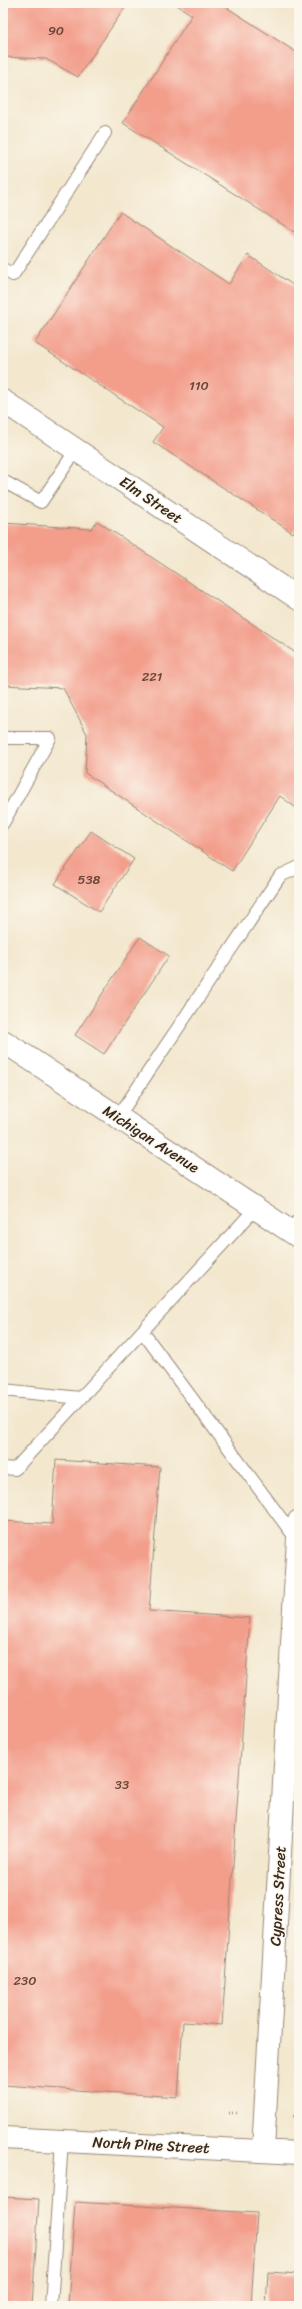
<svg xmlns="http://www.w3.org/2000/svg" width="302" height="2309" viewBox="0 0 302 2309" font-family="Sriracha,sans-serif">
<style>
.building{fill:#f39d8b}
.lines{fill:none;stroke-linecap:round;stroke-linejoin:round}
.service-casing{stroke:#978876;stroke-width:14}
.minor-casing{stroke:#978876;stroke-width:24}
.tertiary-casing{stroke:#978876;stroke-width:24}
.trunk-casing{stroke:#978876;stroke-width:24}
.path{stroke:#978876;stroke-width:2.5;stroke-dasharray:1 3;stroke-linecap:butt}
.service{stroke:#fff;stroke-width:12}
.minor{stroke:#fff;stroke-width:22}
.tertiary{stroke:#fff;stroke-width:22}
.trunk{stroke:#fff;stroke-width:22}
.labels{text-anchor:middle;stroke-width:3;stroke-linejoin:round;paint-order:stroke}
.number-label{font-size:13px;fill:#694739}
.street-label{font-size:15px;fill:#3b2a1e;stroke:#fbf7ec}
</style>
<rect width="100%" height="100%" fill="#fbf7ec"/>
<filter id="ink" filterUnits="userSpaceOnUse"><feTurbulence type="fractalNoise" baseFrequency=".025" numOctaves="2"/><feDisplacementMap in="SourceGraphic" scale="8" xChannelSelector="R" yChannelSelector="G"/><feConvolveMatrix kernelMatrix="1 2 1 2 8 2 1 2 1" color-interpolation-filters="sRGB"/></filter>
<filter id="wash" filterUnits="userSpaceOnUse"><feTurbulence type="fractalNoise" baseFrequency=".012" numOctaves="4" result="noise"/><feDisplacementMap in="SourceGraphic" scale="16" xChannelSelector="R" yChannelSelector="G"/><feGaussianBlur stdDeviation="0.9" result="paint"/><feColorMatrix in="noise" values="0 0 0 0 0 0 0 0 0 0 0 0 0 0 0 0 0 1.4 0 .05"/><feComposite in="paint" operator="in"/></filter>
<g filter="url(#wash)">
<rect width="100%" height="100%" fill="#f3e7ce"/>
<g id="blocks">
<path class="building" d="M3 3H128L78 77 46 59 3 57Z
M174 3H220L299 54V235L123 123 192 15Z
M120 212 229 284 248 255 299 289V523L293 533 153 442 163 427 35 343Z
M97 521 299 655V810L280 796 232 871 85 773 87 734 63 688 3 685V523L91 529Z
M91 831 134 859 99 912 55 884Z
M140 937 169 956 104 1054 75 1035Z
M56 1460 160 1467 149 1611 250 1618 222 2025 183 2022 178 2097 3 2085V1521L52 1524Z
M3 2197 39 2199 32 2306H3Z
M75 2202 257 2213 251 2306H68Z
M268 2272 299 2274V2306H266Z"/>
</g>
</g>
<g filter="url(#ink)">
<use href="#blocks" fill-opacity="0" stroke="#978876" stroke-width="1"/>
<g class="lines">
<g class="service-casing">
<path id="service" d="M3 269 13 275 105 133
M3 481 41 502 76 450
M3 738H50L3 823
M118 1117 280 876 299 867
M291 1231 299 1219
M142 1331 297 1540
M3 1390 80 1398
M3 1468 15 1469 256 1208
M51 2306 62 2141"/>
</g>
<g class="minor-casing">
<path id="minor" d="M3 2138 299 2153
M263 2150 299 1521"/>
</g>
<g class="tertiary-casing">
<path id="tertiary" d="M3 1041 299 1237"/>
</g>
<g class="trunk-casing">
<path id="trunk" d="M3 401 299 599"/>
</g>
<path class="path" d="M228 2113H237
M293 2116 299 2117"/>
<use href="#service" class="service"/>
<use href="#minor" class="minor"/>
<use href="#tertiary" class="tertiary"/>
<use href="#trunk" class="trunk"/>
</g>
</g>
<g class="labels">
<g class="number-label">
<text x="56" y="35">90</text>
<text x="199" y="390">110</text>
<text x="152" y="681">221</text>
<text x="89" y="884">538</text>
<text x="122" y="1789">33</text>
<text x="25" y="1985">230</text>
</g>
<g class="street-label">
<text transform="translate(151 500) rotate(34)" y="5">Elm Street</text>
<text transform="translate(151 1139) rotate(33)" y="5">Michigan Avenue</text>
<text transform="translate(278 1896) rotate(-87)" y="5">Cypress Street</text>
<text transform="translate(151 2145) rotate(3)" y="5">North Pine Street</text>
</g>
</g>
<rect width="302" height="2309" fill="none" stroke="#fbf7ec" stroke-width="16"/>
</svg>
